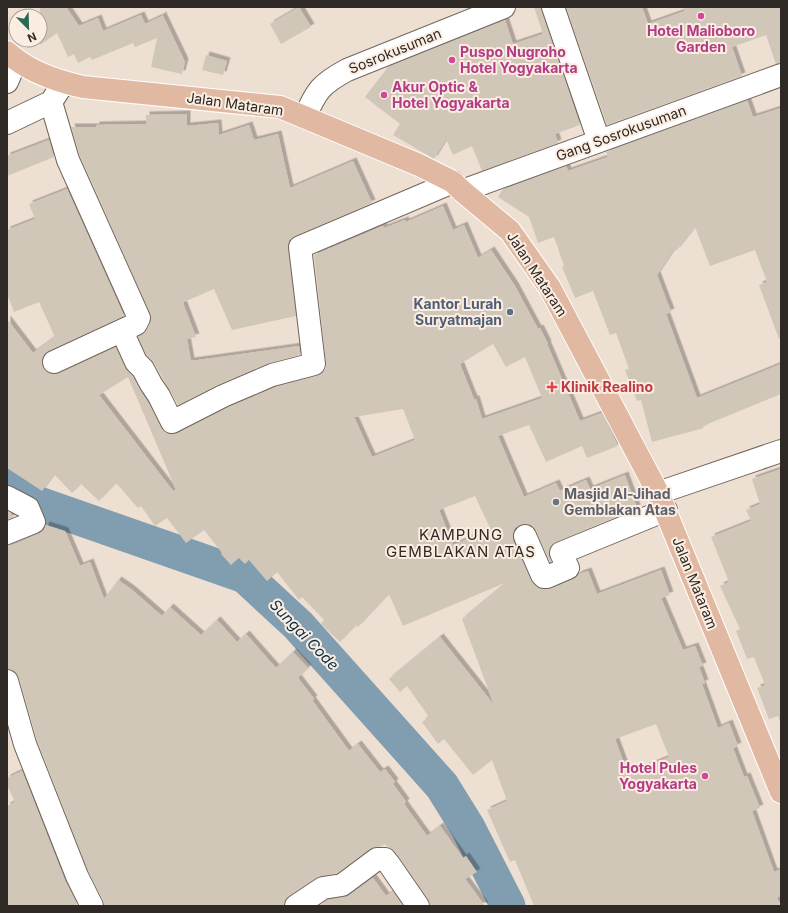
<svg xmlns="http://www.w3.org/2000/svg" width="788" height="913" viewBox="0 0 788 913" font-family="Inter,sans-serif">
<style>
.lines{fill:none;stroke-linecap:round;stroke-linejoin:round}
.river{stroke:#819db0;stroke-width:35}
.building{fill:#d1c7b8;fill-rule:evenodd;filter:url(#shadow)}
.minor-casing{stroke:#71655a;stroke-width:24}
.major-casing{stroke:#fff;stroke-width:24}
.minor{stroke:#fff;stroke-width:22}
.major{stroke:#e1b9a2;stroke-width:22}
.hotel-dot{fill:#d1479c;stroke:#fbede1;stroke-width:1.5}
.service-dot{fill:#5c6f8a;stroke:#fbede1;stroke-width:1.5}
.health-dot{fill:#e0444e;stroke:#fbede1;stroke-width:1.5}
.worship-dot{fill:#6b7280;stroke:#fbede1;stroke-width:1.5}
.labels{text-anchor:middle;stroke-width:4;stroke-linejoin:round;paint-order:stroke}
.hotel-label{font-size:14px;font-weight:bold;fill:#b23c85;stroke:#fbede1;text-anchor:start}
.street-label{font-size:14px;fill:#2e2925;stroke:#fbede1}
.service-label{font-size:14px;font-weight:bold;fill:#4e5e75;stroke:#fbede1;text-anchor:end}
.health-label{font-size:14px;font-weight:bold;fill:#be3a42;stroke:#fbede1;text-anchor:start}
.worship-label{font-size:14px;font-weight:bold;fill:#5b616d;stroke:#fbede1;text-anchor:start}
.neighbourhood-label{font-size:15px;letter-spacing:1px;fill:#2e2925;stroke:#fbede1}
.water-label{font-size:15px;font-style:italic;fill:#093046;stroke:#fbede1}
</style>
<defs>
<filter id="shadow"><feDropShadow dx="3.5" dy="-3.5" stdDeviation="0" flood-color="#0004"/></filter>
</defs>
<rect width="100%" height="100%" fill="#eedfd3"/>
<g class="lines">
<path class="river" d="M7 479 36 503 245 576 298 625 442 786 468 828 508 906"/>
</g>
<path class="building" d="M40 7H66L79 26 98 18 103 31 141 15 145 24 162 16V14L185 62 182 74 151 67 157 38 135 47 133 43 92 60 90 57 78 63 74 54 68 57 57 33 40 45Z
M299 7 311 27 281 44 270 24Z
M534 7H541L580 125 555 134 558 143 482 171 472 146 453 155 446 139 434 159 393 135 400 124 365 97 388 67 505 20 513 44 543 34Z
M566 7H642L648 24 685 11 684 7H781V63L776 64 766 35 732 47 742 76 607 125Z
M206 55 227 61 223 75 202 70Z
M747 100 753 117 781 108V339H779L759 285 767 282 755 250 710 266 695 227 676 251 674 249 657 275 671 312 666 314 697 398 781 364V394L703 426 704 428 652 442 641 400 637 401 625 370 629 369 616 333 610 335 593 291 575 298 562 267 564 266 554 237 538 243 529 217 498 197 502 190 566 166 568 171 608 157 606 152Z
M187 114V126L218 123 219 135 249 125 254 140 278 134 290 188 353 161 372 203 295 236 289 240 288 248 296 316 232 330 214 289 184 302 183 303 196 337 187 339 191 361 299 346 300 355 267 364 217 385 178 405 154 363 146 355 138 337 147 330 151 319 150 313 80 156 71 127H96V125L146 124V115Z
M49 140 54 157 7 176V156Z
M67 189 124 316 49 351 44 355 42 361 43 367 47 372 53 374 59 373 116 347 125 367 133 377 148 402 161 428 165 432 171 434 178 433 228 407 276 387 317 376 323 373 326 368V363L314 255 383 226 384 228 405 220 406 222 443 206 453 230 464 225 478 258 491 250 515 286 538 329 540 328 548 344H547L580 421 602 413 618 446 587 458 582 446 546 462 529 425 498 436 524 497 556 483 560 491 586 480 590 489 625 475 637 508 556 542 551 546 549 551 551 562H550L536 531 533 526 527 524 520 525 515 528 513 534V541L531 580 539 588 547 589 573 579 579 574 588 571 597 594 661 570 670 595 661 598 683 650 695 646 703 666 699 667 705 683 702 684 718 728 729 723 738 746 733 748 744 777 747 776 760 808 752 811 774 872 781 869V896L777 897 780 906H534L515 860 510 862 487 810 507 801 492 760 473 775 444 739 438 744 422 722 429 717 407 686 400 692 389 679 440 637 494 705 462 619 507 582 403 626 389 594 358 627 356 625 340 642 321 624 324 620 302 597 299 600 277 572 267 581 249 560 245 564 239 558 231 565 221 554 222 553 204 530 186 543 167 518 155 526 141 506 138 508 116 483 99 501 81 484 72 493 54 474 42 491 7 468V319L33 353 55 337 39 302 14 312 7 294V230L35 219 29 204ZM493 344 506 367 525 357 542 398 482 419 476 399H474L460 364ZM128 377 176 490 173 491 99 395ZM403 409 415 440 372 457 354 417ZM475 496 491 530 453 545 439 510ZM656 724 669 757 628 774 615 739Z
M781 469V722H780L778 716 769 719 757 688 765 685 754 657 747 659 736 631 740 629 720 586 729 582 711 537 751 521 746 510 760 504 752 479Z
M7 511 10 513 14 517 7 520Z
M46 525 65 531 80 566 90 562 104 599 118 580 131 589 162 616 170 607 201 635 217 620 237 642 246 634 276 668 293 652 308 668 298 678 314 699 312 700 349 751 358 744 380 772 385 769 395 782 393 784 406 802 404 804 427 836 440 826 463 858 466 856 477 872 465 879 485 906H430L428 899 399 857 395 851 384 844 382 846 370 849 337 873 316 878 289 896 285 900 284 906H104L103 900 88 871 37 740 19 678 15 672 7 669V545H12L39 534 44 530Z
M22 771 65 881 78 906H7V806L15 802 7 785V778Z
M373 878 386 896 393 891 403 906H319L328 900 349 895Z"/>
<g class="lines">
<g class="minor-casing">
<path id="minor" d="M553 7 599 141
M7 82 16 61
M51 102 68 160 139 318 136 324 54 362
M305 117C316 91 321 84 347 70L504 7
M7 123 51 102 59 90
M462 191 781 75
M122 331 136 362 143 369 151 384 159 396 172 422 223 396 272 375 314 364 300 247 453 182
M658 493 781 451
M7 497 28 508 34 522 7 533
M525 536 542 575 544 577H547L568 568 561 553 666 510
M7 681 25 744 77 876 92 906
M296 906 323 888 342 885 377 859H385L389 864 418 906"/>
</g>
<g class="major-casing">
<path id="major" d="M7 52C27 71 56 81 83 87L280 107 419 165 453 182 462 191 510 231 550 288 658 493 781 792"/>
</g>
<use href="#minor" class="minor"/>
<use href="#major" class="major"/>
</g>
<g class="hotel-dot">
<circle cx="701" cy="16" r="4"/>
<circle cx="452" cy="60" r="4"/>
<circle cx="384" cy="95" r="4"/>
<circle cx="705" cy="776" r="4"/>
</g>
<circle class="service-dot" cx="510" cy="312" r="4"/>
<path class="health-dot" d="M550 381h4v4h4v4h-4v4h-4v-4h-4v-4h4z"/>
<circle class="worship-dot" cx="556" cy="502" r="4"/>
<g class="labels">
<g class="hotel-label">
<text x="701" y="36" text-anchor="middle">Hotel Malioboro<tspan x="701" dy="16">Garden</tspan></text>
<text x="460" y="57">Puspo Nugroho<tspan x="460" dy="16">Hotel Yogyakarta</tspan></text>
<text x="392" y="92">Akur Optic &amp;<tspan x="392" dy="16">Hotel Yogyakarta</tspan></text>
<text x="697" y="773" text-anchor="end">Hotel Pules<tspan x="697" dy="16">Yogyakarta</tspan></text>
</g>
<g class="street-label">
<text transform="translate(395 51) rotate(-22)" y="5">Sosrokusuman</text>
<text transform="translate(235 104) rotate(8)" y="5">Jalan Mataram</text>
<text transform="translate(621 133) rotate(-20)" y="5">Gang Sosrokusuman</text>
<text transform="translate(537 274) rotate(57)" y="5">Jalan Mataram</text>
<text transform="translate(695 583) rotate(68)" y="5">Jalan Mataram</text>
</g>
<g class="service-label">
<text x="502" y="309">Kantor Lurah<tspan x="502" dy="16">Suryatmajan</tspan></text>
</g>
<g class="health-label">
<text x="561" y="392">Klinik Realino</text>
</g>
<g class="worship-label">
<text x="564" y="499">Masjid Al-Jihad<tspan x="564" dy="16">Gemblakan Atas</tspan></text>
</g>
<g class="neighbourhood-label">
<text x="461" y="540">KAMPUNG<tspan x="461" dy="17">GEMBLAKAN ATAS</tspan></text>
</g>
<g class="water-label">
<text transform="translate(304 635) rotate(46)" y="5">Sungai Code</text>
</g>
</g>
<rect width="788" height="913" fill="none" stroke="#2e2925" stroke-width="16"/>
<g transform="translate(28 28) rotate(157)"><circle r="19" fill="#fbede1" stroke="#a99f96"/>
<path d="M0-3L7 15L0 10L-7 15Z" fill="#2c6954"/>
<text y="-6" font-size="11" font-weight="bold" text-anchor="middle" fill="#2e2925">N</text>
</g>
</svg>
